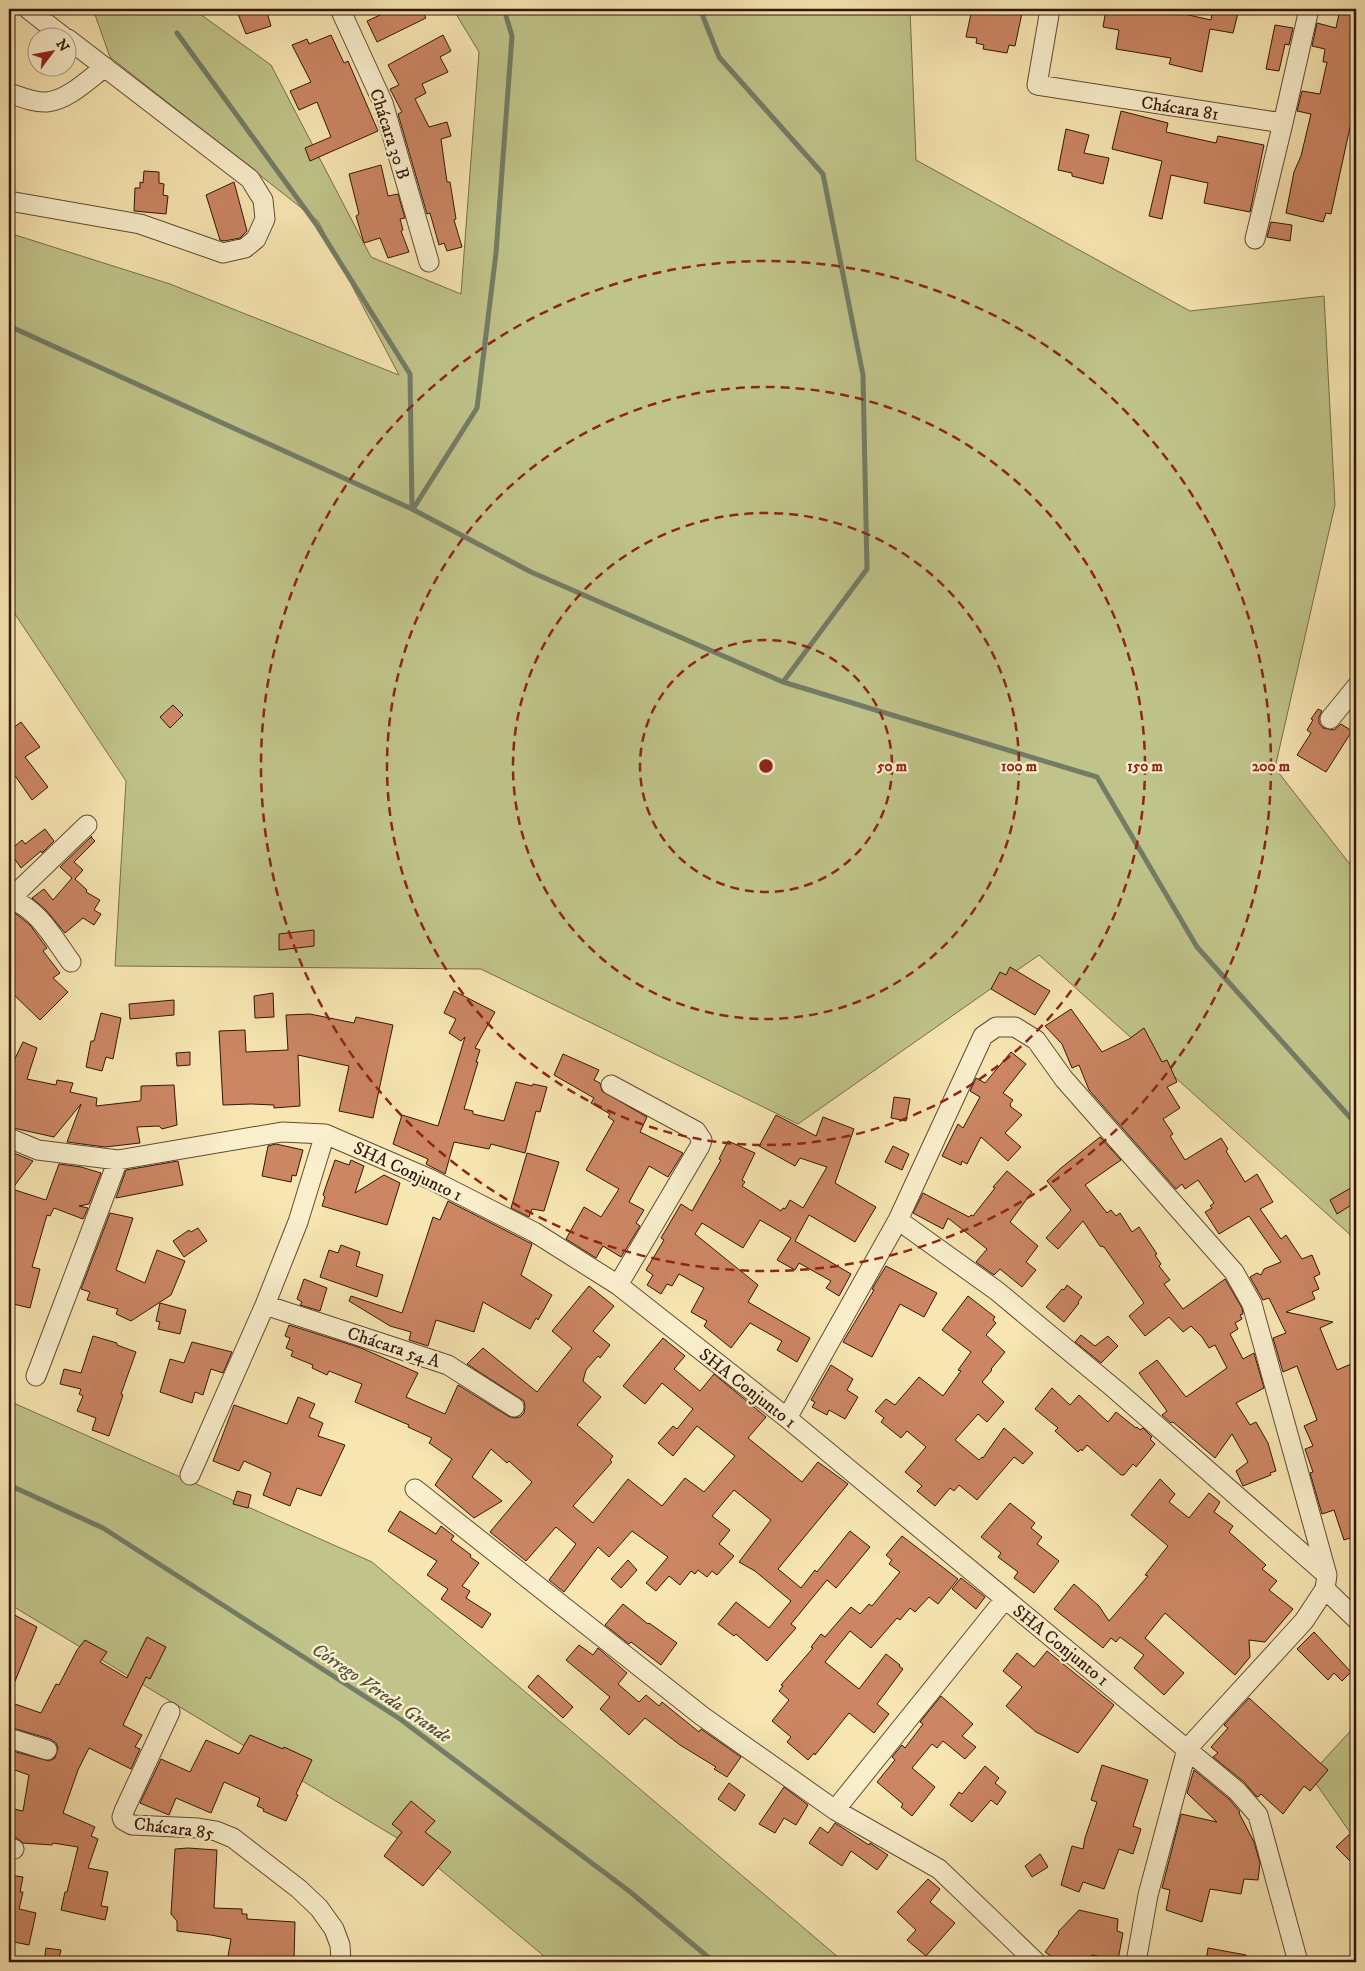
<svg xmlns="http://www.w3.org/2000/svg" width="1365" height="1971" viewBox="0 0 1365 1971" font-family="'IM FELL DW Pica',serif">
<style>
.green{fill:#c0c48a;stroke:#796d48}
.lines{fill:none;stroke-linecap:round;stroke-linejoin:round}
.stream{stroke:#737c66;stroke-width:5}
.building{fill:#cc8664;stroke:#321607}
.street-casing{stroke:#634a32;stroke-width:21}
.street{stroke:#faefcd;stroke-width:19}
.ring{fill:none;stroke:#8f2418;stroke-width:2.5;stroke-dasharray:9 6}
.labels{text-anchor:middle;stroke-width:4.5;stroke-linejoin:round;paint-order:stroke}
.street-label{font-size:18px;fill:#321607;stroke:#faefcd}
.water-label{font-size:19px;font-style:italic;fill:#58523f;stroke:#faefcd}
.centre{fill:#8f2418;stroke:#faefcd;stroke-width:2.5}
.ring-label{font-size:15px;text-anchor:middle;font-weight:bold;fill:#8f2418;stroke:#faefcd;stroke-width:4.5;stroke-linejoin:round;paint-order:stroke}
</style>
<rect width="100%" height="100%" fill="#f7e6b2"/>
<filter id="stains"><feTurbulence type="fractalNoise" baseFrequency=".004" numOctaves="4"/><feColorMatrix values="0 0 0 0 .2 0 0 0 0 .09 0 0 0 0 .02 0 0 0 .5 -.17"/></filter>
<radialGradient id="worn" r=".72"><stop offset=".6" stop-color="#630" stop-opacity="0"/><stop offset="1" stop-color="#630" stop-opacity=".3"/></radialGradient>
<path class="green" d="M93 9H193L271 65 371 257 461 294 479 52 453 9H910L916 160 1190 311 1324 296 1335 505 1275 768 1356 872V1240L1039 955 798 1124 481 969 115 966 126 781 9 605V233L170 284 399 375 318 221 110 57Z
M9 1401 372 1562 844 1962H551L417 1850 9 1604Z
M1356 1725V1841L1310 1775Z"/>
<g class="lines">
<path class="stream" d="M700 9 719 57 823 174 863 375 867 569 783 682
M177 33 316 224 410 374 412 509
M9 326 412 509 531 572 783 682 1097 777 1197 947 1356 1124
M413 509 477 408 496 253 512 36 504 9
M9 1485 103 1528 400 1719 629 1891 714 1962"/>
</g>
<path class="building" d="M236 9H266L271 26 246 34Z
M393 9H421L426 18 377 42 367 21Z
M972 9H1015L1014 12 1022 13 1015 46 1009 45 1007 53 983 49 984 45 976 43 977 38 966 37Z
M1106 9H1176L1175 12 1211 20 1212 12 1220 14 1221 9H1239L1233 33 1210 29 1202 72 1169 64 1171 58 1116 49 1119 30 1103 27Z
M1346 9H1356V100L1331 214 1326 213 1323 222 1286 213 1294 172 1301 156 1311 114 1297 111 1302 91 1320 94 1327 62H1323L1325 49 1312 46 1317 23 1336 28 1339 14 1345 15Z
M1275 25 1293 28 1289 45 1285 44 1279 71 1266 69Z
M331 35 344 63 348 61 378 131 310 161 305 148 331 137 317 102 299 110 290 91 311 82 292 45 307 39 309 44Z
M443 35 451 51 440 57 448 72 422 84 426 93 415 99 429 127 447 122 451 136 441 139 447 182H450L456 219 454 220 462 247 447 251 444 243 439 245 430 213 427 214 398 114 402 112 390 89 399 85 388 65Z
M1121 111 1168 123 1166 132 1216 143 1218 136 1264 145 1250 212 1204 203 1208 183 1171 175 1162 219 1149 216 1162 161 1112 149Z
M1066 129 1089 135 1084 153 1109 158 1103 184 1072 176V173L1058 170Z
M381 165 388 196 398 194 405 218 400 219 403 230 401 231 409 252 388 258 380 238 364 243 356 216 359 214 349 174Z
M144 171 159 172V183L164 184 163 195 168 196 166 214 134 211 135 188H140V182L143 183Z
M234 182 247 231 240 238 224 241 220 240 206 195Z
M1271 222 1292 225 1290 241 1267 237Z
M173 705 183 715 170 728 160 717Z
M1318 709 1322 711 1319 717V723L1323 728 1334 730 1341 724 1352 731 1326 772 1297 755 1311 733 1307 730 1313 720 1311 719Z
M21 722 40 747 25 757 48 787 32 800 9 767V731Z
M45 829 54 841 42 853 41 851 21 868 9 851 22 840 25 844Z
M92 836 91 837 95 841 74 862 83 870 75 879 87 890 86 892 100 900 94 910 101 914 94 925 83 918 65 933 46 910 32 898 44 889 53 900 72 878 60 867Z
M15 913 30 925 47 948 43 951 60 973 53 978 68 992 40 1020 9 990V918Z
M314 930V946L279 950V934Z
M1010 967 1050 991 1035 1015 991 989 1000 972 1006 975Z
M454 991 495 1012 475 1048 480 1050 476 1062H478L464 1109 473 1111V1114L504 1121 516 1082 532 1086 533 1084 547 1087 540 1112 536 1111 525 1153 491 1144 489 1149 454 1142 445 1174 426 1164 428 1159 393 1144 402 1115 438 1126 465 1037 461 1041 449 1033 456 1019 444 1013Z
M273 993 274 1017 255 1018 254 996Z
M174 1000V1015L130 1019 129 1004Z
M1071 1009 1102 1052 1129 1039 1144 1028 1162 1062 1167 1060 1177 1082 1167 1087 1180 1108 1163 1119 1173 1134 1170 1136 1185 1160 1221 1138 1228 1149 1226 1151 1245 1182 1257 1174 1273 1202 1260 1209 1281 1239 1286 1235 1302 1259 1312 1255 1320 1274 1314 1277 1319 1289 1312 1292 1315 1299 1286 1312 1333 1322 1320 1328 1337 1370 1356 1362V1536L1344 1540 1334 1510 1322 1514 1310 1473 1313 1472 1305 1449 1313 1446 1304 1426 1317 1420 1297 1366 1283 1372 1273 1338 1286 1333 1269 1298 1263 1300 1250 1277 1257 1273 1261 1275 1264 1269 1281 1262 1249 1216 1219 1234 1205 1212 1212 1208 1210 1206 1214 1203 1198 1180 1185 1189 1182 1184 1176 1189 1089 1090 1079 1065 1072 1068 1062 1044 1045 1026Z
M101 1013 121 1018 113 1059 106 1057 102 1071 86 1067 91 1041H94Z
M310 1014 354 1023 356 1017 393 1025 373 1118 339 1111 349 1066 298 1055 300 1106 274 1108V1105L251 1104 223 1105 219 1031 245 1030 246 1052 288 1050 286 1015Z
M23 1042 37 1048 27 1079 56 1085 57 1080 73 1083 70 1092 97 1098 96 1106 140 1101 141 1099V1086L174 1085 177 1125 162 1129 159 1126 137 1127 140 1143 105 1147 67 1142 81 1104 54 1137 9 1127V1071Z
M190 1052V1065L177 1066 176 1053Z
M1011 1052 1026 1064 1003 1093 1013 1100 1010 1104 1011 1107 1022 1115 1005 1133 1021 1147 1008 1161 981 1137 967 1164 962 1161 961 1165 942 1156 958 1124 963 1128 980 1097 970 1091 976 1078 985 1083Z
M563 1054 599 1070 594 1080 600 1083 602 1091 647 1117 640 1132 683 1153 668 1177 649 1166 636 1189 629 1202 644 1210 636 1223 640 1226 621 1257 603 1246 596 1258 566 1239 584 1207 601 1217 619 1189 586 1170 614 1121 608 1117 610 1114 591 1103 594 1098 554 1075Z
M894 1097 910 1099 906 1121 891 1118Z
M776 1115 816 1136 823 1117 854 1129 835 1183 876 1207 855 1242 809 1215 795 1241 851 1274 839 1296 826 1288 831 1281 799 1263 795 1270 777 1260 791 1238 760 1220 743 1248 702 1223 695 1234 758 1285 748 1302 810 1338 797 1362 777 1350 782 1341 750 1323 731 1348 704 1326 707 1321 691 1312 704 1288 679 1274 672 1286 667 1284 661 1294 647 1285 653 1275 646 1270 664 1240 661 1238 681 1204 692 1211 721 1160 719 1159 728 1141 755 1153 742 1180 745 1182 742 1186 781 1211 783 1208 785 1209 790 1200 803 1208 827 1167 800 1158 795 1166 759 1146Z
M1100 1137 1121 1160 1085 1185 1107 1213 1111 1210 1116 1216 1120 1213 1132 1232 1139 1227 1157 1254 1155 1255 1161 1264 1159 1266 1170 1280 1164 1284 1183 1309 1225 1279 1242 1308 1243 1314 1240 1315 1242 1319 1235 1323 1238 1329 1230 1334 1243 1359 1254 1353 1264 1388 1236 1403 1250 1425 1256 1422 1268 1443 1276 1471 1270 1473 1271 1475 1243 1486 1236 1471 1248 1462 1232 1434 1215 1458 1173 1422 1171 1423 1162 1415 1167 1411 1139 1373 1157 1360 1186 1397 1227 1368 1215 1345 1209 1348 1202 1337 1191 1326 1183 1332 1169 1317 1145 1336 1129 1316 1144 1303 1104 1247 1100 1246 1083 1221 1058 1249 1046 1238 1071 1210 1047 1181 1061 1168Z
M276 1144 303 1150 296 1176 292 1175 291 1182 262 1176 268 1146Z
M893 1146 909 1154 902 1170 885 1162Z
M9 1151 33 1161 12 1189 46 1200 59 1164 81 1167 101 1173 89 1204 79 1206 88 1208 83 1219 54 1208 50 1216 47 1215 32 1267 40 1269 30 1308 9 1303Z
M527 1153 559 1162 544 1211 532 1209 529 1217 511 1208Z
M335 1160 349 1165 351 1160 364 1166 355 1193 384 1175 400 1183 387 1225 322 1206 325 1197 323 1195Z
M178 1161 183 1185 116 1198 126 1170Z
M1007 1171 1032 1192 1010 1222 1038 1246 1026 1262 1036 1270 1022 1287 1000 1269 994 1275 976 1262 987 1249 948 1218 943 1229 913 1213 923 1193 969 1217 971 1215 973 1216 995 1188 993 1187Z
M1356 1185V1202L1337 1214 1330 1200Z
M448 1201 532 1244 521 1275 552 1295 538 1320 536 1318 530 1329 483 1302 474 1332 436 1320 428 1346 409 1340 411 1332 390 1326 349 1301 351 1296 402 1313 433 1217 440 1220Z
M110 1213 133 1218 116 1270 145 1283 157 1250 185 1261 171 1295 131 1321 116 1314 118 1309 87 1300 90 1292 81 1289Z
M198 1228 207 1241 184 1257 173 1241 189 1230 191 1232Z
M341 1245 360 1252 356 1266 383 1275 377 1297 320 1277 329 1250 338 1253Z
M886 1266 937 1293 924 1317 900 1304 872 1357 843 1342 874 1290 872 1289Z
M304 1279 327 1288 320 1311 300 1305 302 1302 297 1299Z
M1067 1285 1082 1297 1078 1302 1079 1303 1064 1322 1046 1307 1062 1289 1064 1290Z
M589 1286 614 1306 593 1331 610 1345 600 1358 598 1356 586 1370 583 1381 601 1397 577 1425 613 1456 610 1460 612 1462 573 1506 593 1523 628 1479 662 1506 685 1478 704 1492 735 1456 697 1426 673 1456 658 1443 673 1426 677 1429 693 1409 662 1383 645 1404 623 1386 663 1338 685 1356 674 1369 700 1391 714 1374 766 1417 748 1438 802 1482 818 1462 848 1484 778 1569 801 1588 815 1570 817 1572 850 1531 870 1547 836 1588 827 1580 791 1624 796 1628 767 1661 736 1634 734 1636 718 1624 736 1602 769 1628 791 1601 755 1571 739 1562 771 1520 734 1490 712 1516 730 1530 719 1544 734 1556 717 1575 712 1571 707 1577 698 1570 695 1574 691 1571 680 1585 669 1576 656 1591 646 1583 668 1557 632 1531 609 1557 598 1547 564 1592 549 1580 576 1544 556 1527 526 1561 490 1532 532 1482 509 1461 507 1463 491 1449 472 1477 502 1501 474 1518 435 1485 452 1459 429 1443 432 1438 408 1427 409 1425 355 1402 362 1384 329 1371 327 1375 312 1368 313 1365 291 1356 293 1351 286 1348 290 1338 285 1336 289 1325 361 1348 418 1373 406 1397 445 1414 458 1385 508 1416 514 1418 520 1417 524 1413 525 1407 524 1401 467 1364 483 1348 537 1392 572 1348 552 1331Z
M968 1296 995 1317 993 1320 996 1323 986 1335 1005 1352 991 1369 992 1370 982 1382 1004 1402 987 1422 978 1414 955 1440 979 1460 982 1457 983 1458 1004 1428 1033 1453 1023 1464 1014 1457 977 1500 959 1485 954 1491 950 1488 935 1506 917 1491 922 1486 905 1472 926 1447 907 1431 901 1438 881 1422 884 1418 875 1411 886 1399 895 1405 919 1377 943 1396 961 1371 958 1370 971 1352 942 1330Z
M160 1303 186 1310 180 1334 158 1329 160 1322 156 1321Z
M1081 1335 1095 1346 1108 1336 1118 1346 1101 1363 1075 1342Z
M93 1336 117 1343V1345L136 1352 121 1394 123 1395 109 1436 92 1430 96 1418 77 1411 83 1396 79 1394 81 1389 60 1384 64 1369 81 1373Z
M192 1342 232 1352 223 1373 211 1369 203 1395 195 1392 192 1403 160 1392 170 1359 184 1363Z
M831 1365 853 1379 847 1390 858 1397 845 1419 829 1410 827 1415 812 1407 815 1402 811 1400Z
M1052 1388 1070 1405 1079 1395 1108 1422 1116 1412 1136 1428 1137 1427 1140 1430 1143 1428 1152 1437 1150 1439 1155 1444 1136 1467 1133 1464 1124 1475H1121L1087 1445 1082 1451 1081 1449 1078 1452 1055 1431 1058 1428 1035 1409Z
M298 1397 315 1404 309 1417 323 1423 318 1436 345 1445 321 1496 297 1488 290 1506 263 1495 271 1473 244 1461 239 1471 213 1461 234 1405 287 1424Z
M1160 1479 1175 1494 1169 1502 1189 1518 1209 1493 1220 1502 1214 1512 1233 1526 1229 1532 1266 1565 1262 1569 1277 1581 1269 1590 1293 1609 1265 1642 1249 1640 1250 1657 1235 1675 1165 1613 1145 1638 1184 1673 1164 1695 1134 1668 1144 1655 1120 1637 1116 1642 1111 1638 1103 1648 1054 1609 1074 1584 1099 1606 1109 1621 1148 1576 1145 1575 1168 1546 1131 1515Z
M237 1491 251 1495 248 1508 233 1504Z
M1010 1503 1035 1523 1031 1528 1042 1537 1037 1544 1059 1561 1034 1593 1014 1578 1018 1572 998 1557 1001 1553 981 1537Z
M400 1511 436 1534 441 1526 454 1536 451 1540 471 1555 470 1557 479 1563 462 1586 470 1591 466 1598 491 1614 482 1628 441 1599 448 1589 427 1575 437 1561 388 1531Z
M902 1536 958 1579 938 1604 929 1597 915 1612 910 1608 900 1620 897 1618 871 1648 850 1631 825 1662 859 1689 886 1654 900 1665 899 1666 903 1669 877 1704 889 1714 874 1733 849 1713 815 1755 814 1753 808 1760 787 1742 791 1737 772 1721 789 1700 779 1691 783 1686 781 1685 813 1648 811 1647 821 1634 825 1637 851 1607 860 1614 869 1604 872 1606 900 1572 889 1564 892 1560 886 1555Z
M628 1560 637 1570 621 1588 611 1579Z
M961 1578 985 1597 976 1609 952 1589Z
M623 1604 648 1624 649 1623 677 1643 661 1665 631 1642 629 1644 605 1625Z
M9 1612 37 1627 9 1696Z
M1314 1632 1351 1672 1342 1681 1334 1673 1328 1680 1297 1649Z
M147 1637 166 1647 150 1679 146 1677 123 1725 142 1735 135 1747 140 1749 131 1769 89 1748 78 1770 63 1813 95 1827 91 1836 98 1839 88 1868 108 1872 101 1906 108 1907 105 1920 61 1910 65 1892H67L78 1847 53 1843 52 1845 23 1843 17 1838 9 1837V1808L23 1811 29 1775 9 1768V1750L49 1761 55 1758 58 1748 56 1743 50 1739 9 1727V1702L41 1713 56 1684 59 1685 77 1650 85 1640 107 1652 100 1662 127 1678Z
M579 1645 593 1655 598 1648 627 1673 618 1684 639 1702 646 1695 659 1706 662 1702 699 1732 701 1729 741 1757 727 1777 714 1769 716 1767 680 1745 645 1718 629 1735 600 1709 610 1697 566 1660Z
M1047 1651 1114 1705 1078 1753 1036 1732 1006 1706 1022 1687 1003 1671 1017 1653 1034 1667Z
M538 1675 573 1707 563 1718 528 1687Z
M941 1696 973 1724 962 1736 976 1747 965 1759 943 1741 937 1748 932 1744 912 1768 935 1787 912 1816 901 1807 903 1804 877 1782 895 1760 892 1757 902 1745 905 1748 923 1724 920 1722Z
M1249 1698 1328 1770 1310 1791 1304 1786 1283 1814 1261 1794 1258 1797 1256 1796 1244 1782 1213 1757 1218 1753 1211 1747 1228 1728 1224 1725Z
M250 1735 283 1749 284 1747 312 1760 296 1794 298 1795 286 1821 263 1811 264 1809 257 1806 260 1798 224 1782 211 1813 176 1798 169 1815 140 1803 161 1759 190 1772 206 1740 239 1754Z
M1102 1765 1148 1780 1133 1826 1141 1829 1133 1854 1119 1849 1104 1889 1083 1882 1079 1892 1061 1885 1072 1846 1083 1849 1085 1838 1097 1802 1091 1800Z
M985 1766 999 1778 995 1783 1006 1792 997 1805 991 1800 972 1822 950 1805 959 1792 962 1794Z
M1194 1770 1229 1799 1240 1812 1239 1813 1254 1842 1260 1863 1258 1880 1244 1879 1241 1894 1210 1889 1202 1922 1166 1910 1170 1890 1162 1888 1181 1814 1217 1822 1187 1793Z
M729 1783 745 1795 735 1811 718 1799Z
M784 1787 808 1805 796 1825 784 1818 775 1833 759 1824Z
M411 1801 435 1821 425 1832 451 1852 423 1886 384 1856 402 1832 392 1824Z
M835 1823 869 1845 870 1843 888 1855 877 1870 851 1851 842 1866 809 1843 820 1827 828 1833Z
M1356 1828V1867L1336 1847Z
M188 1848 217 1850 214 1908 242 1909V1914H247V1919L295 1922 294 1960 242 1958V1962H227L231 1939 211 1935 177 1931V1921L171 1914 175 1849Z
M1040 1854 1048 1867 1032 1877 1025 1866Z
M9 1875 23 1877 20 1892H23L19 1909 36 1913 29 1945 9 1941Z
M928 1879 940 1889 930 1902 955 1923 926 1956 907 1940 916 1930 897 1912Z
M1079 1910 1118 1919 1117 1931 1123 1933 1118 1960 1092 1955 1087 1962H1059L1045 1952 1059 1933 1058 1932Z
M46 1948 61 1950 58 1962H44Z
M1208 1948 1246 1955 1245 1962H1206Z"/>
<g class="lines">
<g class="street-casing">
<path id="street" d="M28 9 65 38
M340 9 383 103 429 262
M1050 9 1037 85 1283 123 1255 239
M9 93C21 97 35 103 47 102 68 100 89 79 105 67
M1283 123 1309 9
M9 201 140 224 223 253 245 248 256 239 265 219 263 200 250 179 68 39
M1330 719 1356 687
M10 899C39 909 54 939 71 962
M9 900 87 825
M611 1085 696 1131 702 1140 700 1146 618 1285
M9 1138 38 1150 118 1160 282 1132 325 1134 430 1179 534 1232 618 1285 787 1418 1237 1791 1258 1815 1298 1962
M898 1220 997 1291 1116 1390 1327 1575
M265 1305 448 1365 514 1407
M36 1376 118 1160
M787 1418 898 1220 983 1036 996 1027H1015L1036 1040 1064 1079 1234 1272 1252 1304 1327 1575 1325 1589 1304 1621 1187 1749 1148 1895 1136 1962
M190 1475 265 1305 298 1222 325 1134
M415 1489 702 1716 835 1810 939 1869 1036 1962
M1325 1589 1356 1619
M170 1712 124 1811 122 1817 123 1820 132 1825 198 1828 216 1831 233 1838 299 1889 319 1908 334 1929 340 1945 341 1962
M9 1738 47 1750
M835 1810 1005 1599
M9 1848 14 1849"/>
</g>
<use href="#street" class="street"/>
</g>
<g class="ring">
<circle cx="766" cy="766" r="126"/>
<circle cx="766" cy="766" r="253"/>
<circle cx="766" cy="766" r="379"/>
<circle cx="766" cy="766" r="505"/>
</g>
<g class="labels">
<g class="street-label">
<text transform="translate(1180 108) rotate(9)" y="6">Chácara 81</text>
<text transform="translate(390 134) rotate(72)" y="6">Chácara 30 B</text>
<text transform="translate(408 1171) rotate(25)" y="6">SHA Conjunto 1</text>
<text transform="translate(394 1347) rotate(18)" y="6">Chácara 54 A</text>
<text transform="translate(748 1388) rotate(38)" y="6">SHA Conjunto 1</text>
<text transform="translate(1061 1645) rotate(39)" y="6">SHA Conjunto 1</text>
<text transform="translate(174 1828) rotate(7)" y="6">Chácara 85</text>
</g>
<g class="water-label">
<text transform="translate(382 1692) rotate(34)" y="7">Córrego Vereda Grande</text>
</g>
</g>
<circle cx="766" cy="766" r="8" class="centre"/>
<g class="ring-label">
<text x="892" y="771">50 m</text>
<text x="1019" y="771">100 m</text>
<text x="1145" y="771">150 m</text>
<text x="1271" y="771">200 m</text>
</g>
<rect width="1365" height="1971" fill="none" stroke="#f7e6b2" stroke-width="30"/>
<rect x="10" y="10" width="1345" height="1951" fill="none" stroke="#321607" stroke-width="2.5"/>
<rect x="15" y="15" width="1335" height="1941" fill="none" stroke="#321607"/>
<g transform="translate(52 52) rotate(58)"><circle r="24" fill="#faefcd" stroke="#aa987e"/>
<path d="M0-4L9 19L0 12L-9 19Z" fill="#8f2418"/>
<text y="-8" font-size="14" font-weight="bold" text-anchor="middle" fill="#321607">N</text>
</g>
<rect width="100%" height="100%" filter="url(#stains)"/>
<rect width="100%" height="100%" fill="url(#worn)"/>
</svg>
